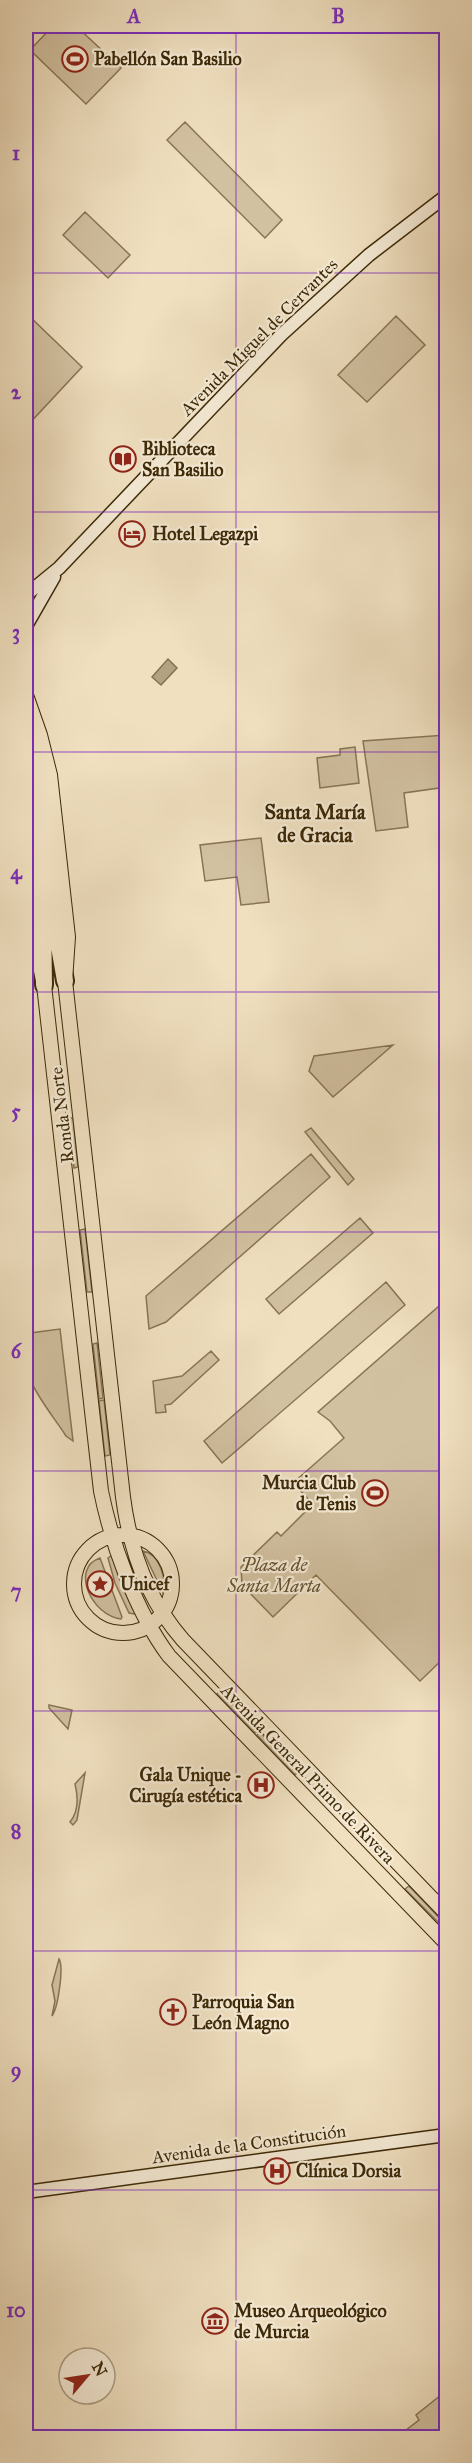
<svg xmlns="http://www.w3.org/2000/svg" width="472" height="2463" viewBox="0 0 472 2463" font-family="'IM FELL Great Primer',serif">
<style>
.green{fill:#d2c1a1;stroke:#887554;stroke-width:1.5}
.water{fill:#b3a281;stroke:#847250;stroke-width:1.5}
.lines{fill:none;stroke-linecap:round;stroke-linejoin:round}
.secondary-casing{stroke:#3d2907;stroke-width:15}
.primary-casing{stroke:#3d2907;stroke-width:16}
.motorway-casing{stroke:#3d2907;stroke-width:20}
.secondary{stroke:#f5ebd6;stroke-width:12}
.primary{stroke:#f0e0c0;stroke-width:14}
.motorway{stroke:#f0e0c0;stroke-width:16}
.grid{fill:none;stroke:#7b2cbf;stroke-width:1.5;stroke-opacity:0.55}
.labels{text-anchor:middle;stroke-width:4.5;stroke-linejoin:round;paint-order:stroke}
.poi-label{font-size:18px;font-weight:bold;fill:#3d2907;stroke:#f5ebd6;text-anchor:start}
.street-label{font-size:18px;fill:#3d2907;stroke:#f5ebd6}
.park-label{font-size:18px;font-style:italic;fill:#624f2e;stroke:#f5ebd6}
.neighbourhood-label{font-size:20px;font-weight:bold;fill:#3d2907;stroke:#f5ebd6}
.neatline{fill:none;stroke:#7b2cbf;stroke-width:2}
.grid-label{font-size:20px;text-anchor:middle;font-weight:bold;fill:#7b2cbf}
</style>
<rect width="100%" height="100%" fill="#f0e0c0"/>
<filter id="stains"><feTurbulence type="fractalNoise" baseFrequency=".00333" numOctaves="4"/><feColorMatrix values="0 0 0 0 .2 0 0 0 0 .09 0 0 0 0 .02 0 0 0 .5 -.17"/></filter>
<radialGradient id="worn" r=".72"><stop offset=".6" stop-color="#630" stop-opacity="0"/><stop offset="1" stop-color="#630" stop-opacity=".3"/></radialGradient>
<path class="green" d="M53 26H76L121 68 86 104 30 50Z
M185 122 282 220 265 238 167 140Z
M85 212 130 255 108 278 63 235Z
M26 313 82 367 26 427Z
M396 316 425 345 367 402 338 375Z
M446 735V787L404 793 408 827 376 831 363 741Z
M355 747 359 783 320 788 317 758 340 755V749Z
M261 838 269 902 241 905 237 877 205 881 200 845Z
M393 1045 333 1097 309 1071 314 1056Z
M68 1118H73L78 1167 74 1168Z
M311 1128 354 1179 348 1185 305 1132Z
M311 1154 330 1177 166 1322 149 1329 146 1296Z
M360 1218 373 1233 279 1314 266 1299Z
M85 1229 92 1292H87L80 1230Z
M386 1282 405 1305 222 1463 204 1441Z
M446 1300V1656L420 1681 316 1575 273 1617 242 1585 241 1567 277 1532 281 1536 313 1504 293 1483 344 1438 330 1421 318 1412Z
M60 1329 73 1441 66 1436C49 1409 9 1367 30 1333Z
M97 1343 103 1398 99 1399 93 1344Z
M211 1351 219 1360 171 1404 165 1405 166 1412 156 1413 153 1381 182 1376Z
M104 1400 110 1455 105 1456 99 1401Z
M143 1551C159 1554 167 1577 163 1593Z
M111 1556H114L136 1612 134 1614 129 1613 115 1583 108 1558Z
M100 1558 122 1617 121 1619C91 1615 70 1568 100 1558Z
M220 1691 258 1730 255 1733 217 1694Z
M49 1705 72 1710 68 1729 49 1708Z
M260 1732 298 1772 295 1775 257 1735Z
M85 1773 77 1820 73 1825 70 1822C79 1811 78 1796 75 1784Z
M409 1886 446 1925 444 1928 405 1889Z
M59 1959C64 1967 58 2008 52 2016L55 2001 52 1985Z
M446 2391V2437H397L419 2420 416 2415Z"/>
<path class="water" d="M168 659 177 668 161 685 152 677Z"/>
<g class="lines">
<g class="secondary-casing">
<path id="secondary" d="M26 595 59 568 281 335 369 255 446 196
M26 626 54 577
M26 2192 446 2135"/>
</g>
<g class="primary-casing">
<path id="primary" d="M26 695 40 735 50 775 68 937 65 981 123 1497C130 1551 147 1599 183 1640L446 1913
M26 875 31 922 44 985 101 1491C112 1545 136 1612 169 1656L446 1943
M74 1584a49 49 0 1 1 98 0a49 49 0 1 1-98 0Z"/>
</g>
<g class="motorway-casing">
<path id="motorway" d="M26 735 37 767 53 912 65 981
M26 778 43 917 44 985"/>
</g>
<use href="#secondary" class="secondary"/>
<use href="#primary" class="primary"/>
<use href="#motorway" class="motorway"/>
</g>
<path class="grid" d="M236 26V2438M26 273H446M26 512H446M26 752H446M26 992H446M26 1232H446M26 1471H446M26 1711H446M26 1951H446M26 2190H446"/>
<defs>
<g id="stadium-ring" transform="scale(1.35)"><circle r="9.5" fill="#f5ebd6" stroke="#8f2418" stroke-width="1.5"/><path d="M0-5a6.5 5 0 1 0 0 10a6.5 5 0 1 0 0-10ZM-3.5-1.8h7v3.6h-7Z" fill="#8f2418"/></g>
<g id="library-ring" transform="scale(1.35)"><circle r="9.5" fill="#f5ebd6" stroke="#8f2418" stroke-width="1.5"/><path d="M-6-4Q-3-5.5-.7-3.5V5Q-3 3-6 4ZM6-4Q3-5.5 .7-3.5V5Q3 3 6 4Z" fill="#8f2418"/></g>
<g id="hotel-ring" transform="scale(1.35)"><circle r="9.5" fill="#f5ebd6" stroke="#8f2418" stroke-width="1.5"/><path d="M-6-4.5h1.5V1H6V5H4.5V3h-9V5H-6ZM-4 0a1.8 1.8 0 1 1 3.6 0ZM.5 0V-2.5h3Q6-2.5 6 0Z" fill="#8f2418"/></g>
<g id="sight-ring" transform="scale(1.35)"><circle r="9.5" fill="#f5ebd6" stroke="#8f2418" stroke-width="1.5"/><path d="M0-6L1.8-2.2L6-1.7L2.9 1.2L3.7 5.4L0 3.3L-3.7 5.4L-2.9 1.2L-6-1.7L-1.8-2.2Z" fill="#8f2418"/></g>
<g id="hospital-ring" transform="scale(1.35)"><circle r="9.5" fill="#f5ebd6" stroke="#8f2418" stroke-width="1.5"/><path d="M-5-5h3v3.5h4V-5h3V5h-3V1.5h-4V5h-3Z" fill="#8f2418"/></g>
<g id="church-ring" transform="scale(1.35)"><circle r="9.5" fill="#f5ebd6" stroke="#8f2418" stroke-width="1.5"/><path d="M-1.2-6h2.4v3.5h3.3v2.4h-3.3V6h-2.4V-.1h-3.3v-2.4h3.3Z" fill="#8f2418"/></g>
<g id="museum-ring" transform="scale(1.35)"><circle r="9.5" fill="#f5ebd6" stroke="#8f2418" stroke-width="1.5"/><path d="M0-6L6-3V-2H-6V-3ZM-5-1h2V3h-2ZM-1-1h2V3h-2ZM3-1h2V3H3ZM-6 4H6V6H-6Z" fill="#8f2418"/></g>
</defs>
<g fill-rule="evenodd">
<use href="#stadium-ring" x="75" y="59"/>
<use href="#library-ring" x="123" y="459"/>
<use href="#hotel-ring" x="132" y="534"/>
<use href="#stadium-ring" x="375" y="1493"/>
<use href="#sight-ring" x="100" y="1584"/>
<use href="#hospital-ring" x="261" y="1785"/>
<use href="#church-ring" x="173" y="2012"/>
<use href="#hospital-ring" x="277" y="2171"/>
<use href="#museum-ring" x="215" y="2321"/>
</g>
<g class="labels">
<g class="poi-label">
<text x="94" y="65">Pabellón San Basilio</text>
<text x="142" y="455">Biblioteca<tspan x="142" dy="21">San Basilio</tspan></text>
<text x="152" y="540">Hotel Legazpi</text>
<text x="356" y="1489" text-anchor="end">Murcia Club<tspan x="356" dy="21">de Tenis</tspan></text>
<text x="120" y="1590">Unicef</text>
<text x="242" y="1781" text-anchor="end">Gala Unique -<tspan x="242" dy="21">Cirugía estética</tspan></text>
<text x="192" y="2008">Parroquia San<tspan x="192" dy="21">León Magno</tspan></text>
<text x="296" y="2177">Clínica Dorsia</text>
<text x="234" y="2317">Museo Arqueológico<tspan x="234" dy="21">de Murcia</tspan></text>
</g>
<g class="street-label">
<text transform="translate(259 337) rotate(-45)" y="6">Avenida Miguel de Cervantes</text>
<text transform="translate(62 1115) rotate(-97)" y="6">Ronda Norte</text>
<text transform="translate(308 1774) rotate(46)" y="6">Avenida General Primo de Rivera</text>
<text transform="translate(249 2144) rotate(-8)" y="6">Avenida de la Constitución</text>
</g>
<g class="park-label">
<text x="274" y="1571">Plaza de<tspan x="274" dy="21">Santa Marta</tspan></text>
</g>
<g class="neighbourhood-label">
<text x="315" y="819">Santa María<tspan x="315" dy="23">de Gracia</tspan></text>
</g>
</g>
<rect width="472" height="2463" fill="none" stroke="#f0e0c0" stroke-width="66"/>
<g transform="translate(87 2376) rotate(61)"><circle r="28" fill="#f5ebd6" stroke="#ab9d83" stroke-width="1.5"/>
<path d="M0-4.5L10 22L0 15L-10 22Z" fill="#8f2418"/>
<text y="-9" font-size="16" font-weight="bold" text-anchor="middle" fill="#3d2907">N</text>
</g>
<rect x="33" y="33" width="406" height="2397" class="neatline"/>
<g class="grid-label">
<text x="134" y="23">A</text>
<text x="338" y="23">B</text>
<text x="16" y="160">1</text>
<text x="16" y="399">2</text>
<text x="16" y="639">3</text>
<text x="16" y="879">4</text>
<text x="16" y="1118">5</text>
<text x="16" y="1358">6</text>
<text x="16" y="1598">7</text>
<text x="16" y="1838">8</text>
<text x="16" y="2077">9</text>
<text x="16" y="2317">10</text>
</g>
<rect width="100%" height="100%" filter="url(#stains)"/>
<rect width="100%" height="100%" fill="url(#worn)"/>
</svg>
